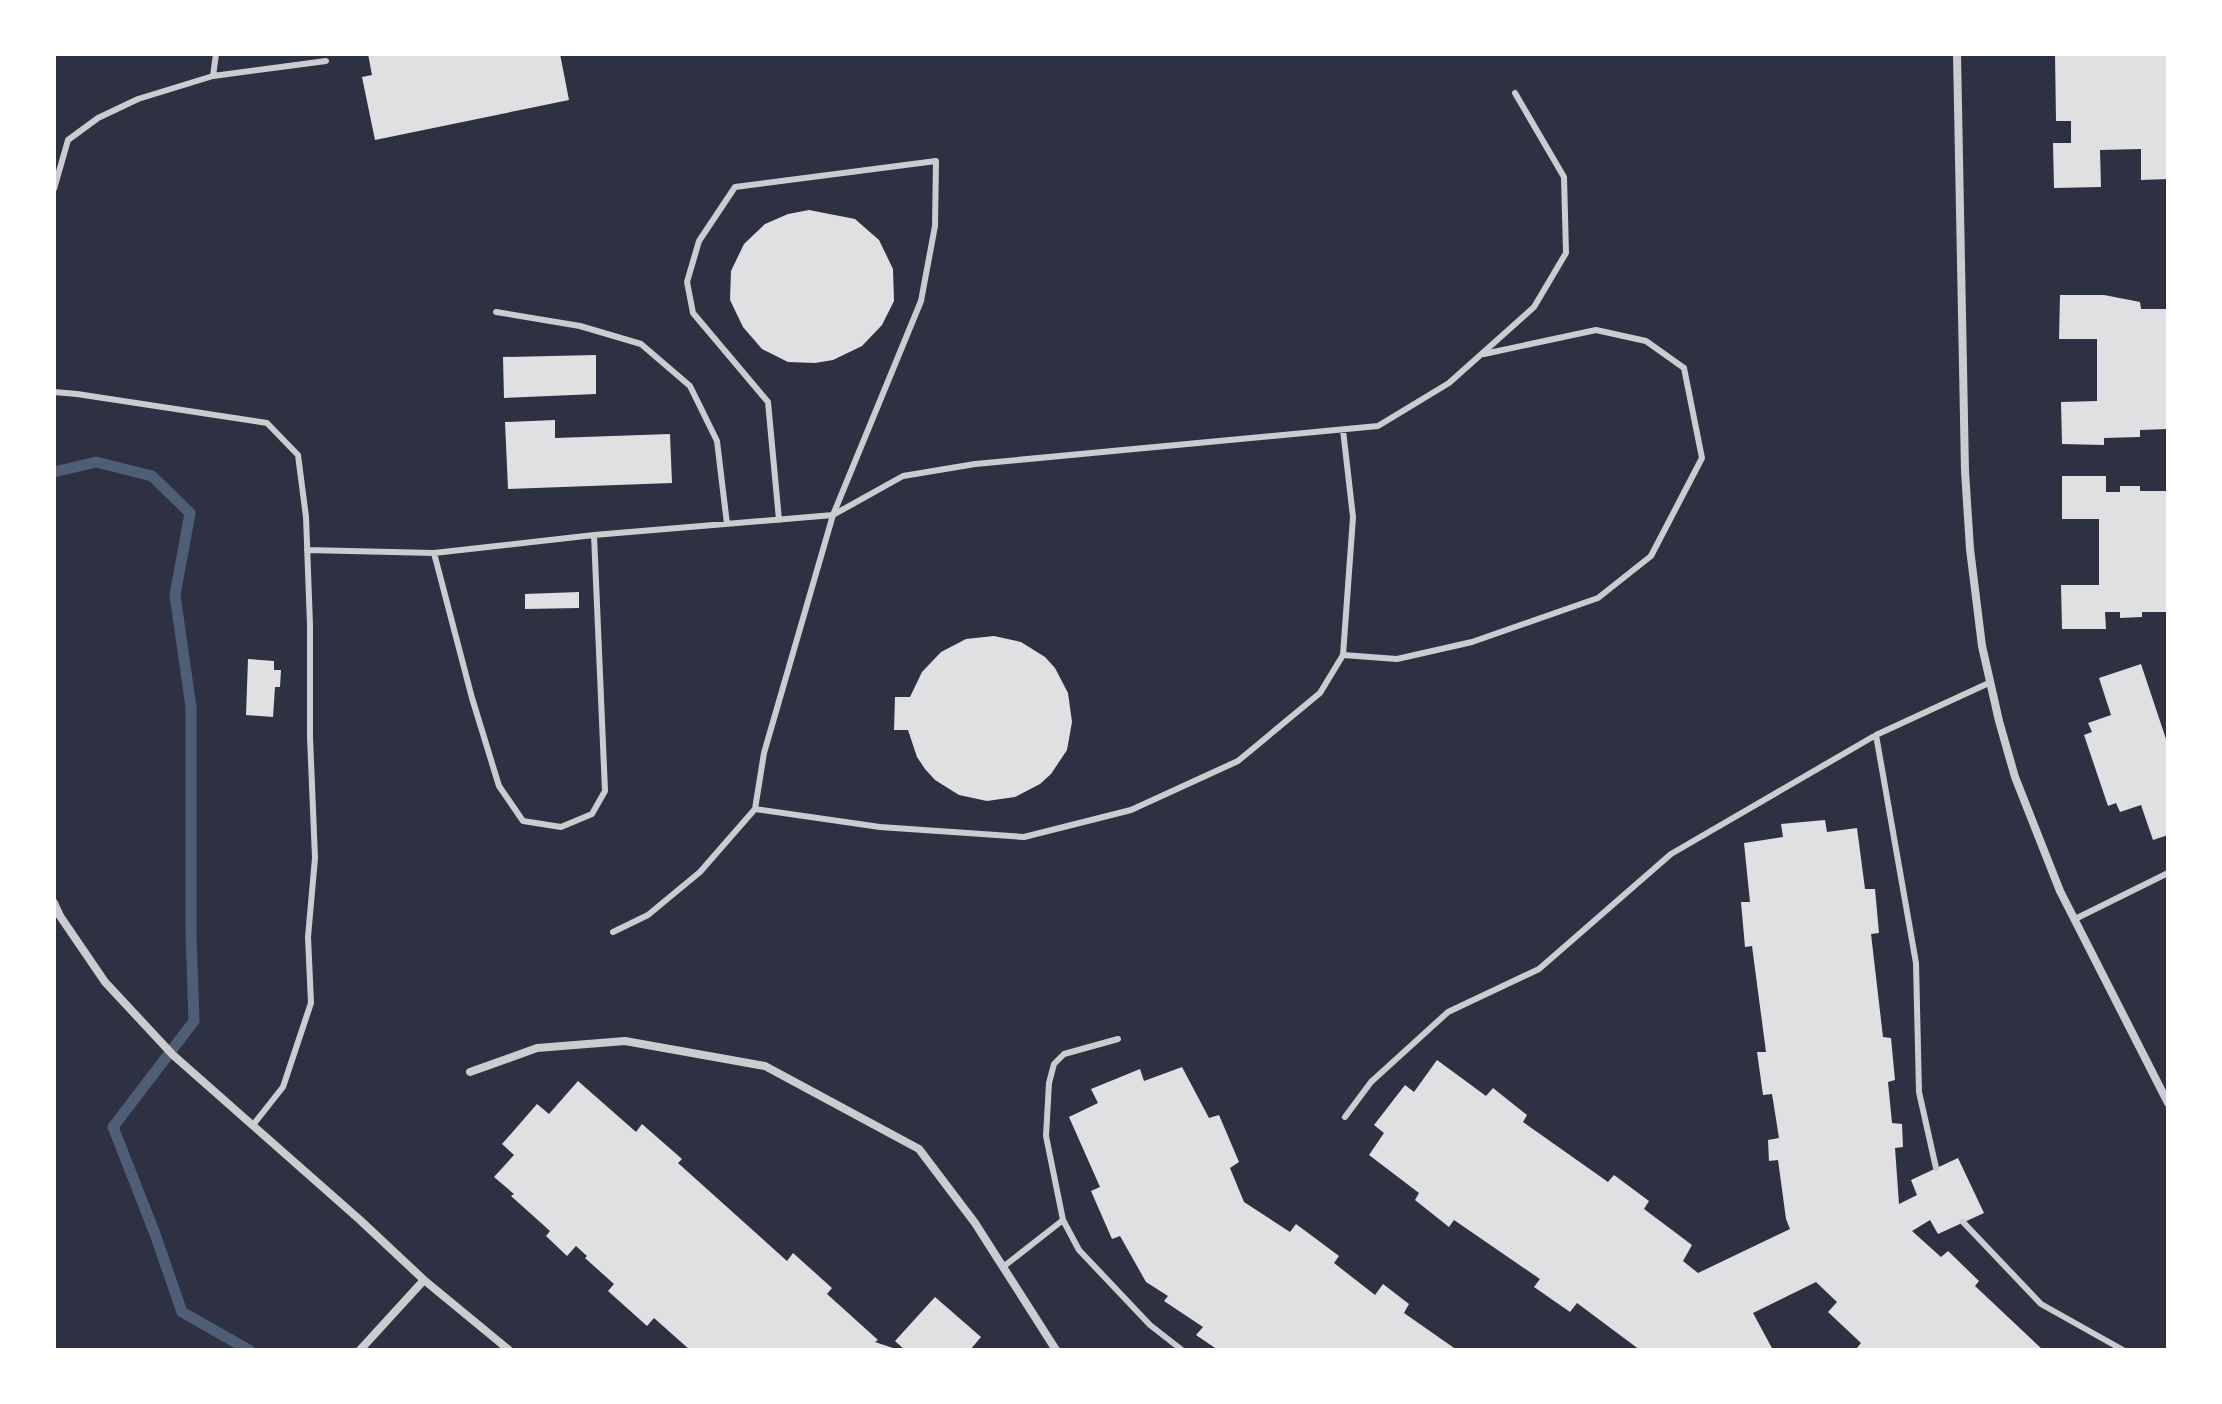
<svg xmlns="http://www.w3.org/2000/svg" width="2222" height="1404" viewBox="0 0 2222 1404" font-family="Roboto,sans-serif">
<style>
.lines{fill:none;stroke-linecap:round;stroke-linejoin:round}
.stream{stroke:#4f5d75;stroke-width:11}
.building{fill:#e0e0e3}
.service{stroke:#caccd0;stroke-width:6}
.minor{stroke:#caccd0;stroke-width:8}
</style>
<rect width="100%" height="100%" fill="#2d3142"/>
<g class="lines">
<path class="stream" d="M54 472 96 462 152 476 190 513 175 595 191 707V934L194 1021 113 1127 155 1234 182 1312 249 1350"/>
</g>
<path class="building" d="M368 54H560L569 100 375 140 362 77 372 75Z
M2055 54H2168V179L2141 180V149L2100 150 2101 187 2054 188 2053 143H2071V121H2056Z
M809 210 855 219 879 240 893 269 894 301 882 325 862 346 833 360 815 363 788 362 762 349 743 327 730 300 731 271 744 244 765 224 788 214Z
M2060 295H2104L2140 302 2141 309H2168V429L2140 430V437L2104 438V445L2062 444 2061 402 2097 401V339H2059Z
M596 355V394L504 398 503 357Z
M555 420V438L670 434 672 483 508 489 505 422Z
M2062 476H2106V492H2120V486H2140V491H2168V612H2142V617L2120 618V612H2105L2106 629H2062L2061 585H2099V519H2062Z
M579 592V608L525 609V594Z
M994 636 1021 642 1045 657 1055 668 1068 693 1072 722 1067 750 1051 774 1040 784 1015 797 987 801 959 795 935 780 925 769 917 757 908 730H894L895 697H910L922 672 941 652 966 639Z
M248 659 274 661V670H281L280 687H275L273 717 246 715Z
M2141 664 2168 745V835L2153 840 2141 805 2120 812 2116 803 2108 806 2084 735 2092 732 2088 723 2111 715 2099 678Z
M1825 820 1827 832 1857 828 1865 889H1875L1879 933 1871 934 1883 1037 1891 1038 1895 1080 1888 1082 1892 1123 1902 1124 1903 1147 1895 1148 1899 1204 1917 1195 1911 1180 1958 1158 1984 1213 1938 1234 1930 1220 1912 1231 1941 1257 1948 1251 1979 1281 1975 1286 2043 1350H1858L1857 1348 1861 1343 1828 1312 1837 1302 1816 1282 1753 1313 1773 1350H1640L1577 1303 1570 1312 1534 1287 1540 1279 1454 1220 1449 1227 1415 1200 1419 1193 1369 1155 1384 1133 1374 1125 1405 1085 1414 1092 1437 1060 1486 1096 1493 1088 1527 1115 1523 1122 1608 1182 1614 1175 1649 1201 1644 1209 1692 1245 1683 1261 1698 1273 1790 1229 1786 1219 1778 1160 1769 1161 1768 1140 1779 1138 1772 1094 1763 1095 1757 1052H1766L1752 946 1745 947 1741 902H1750L1744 843 1783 837 1781 824Z
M1182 1067 1209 1118 1219 1115 1239 1162 1230 1168 1244 1202 1290 1232 1296 1224 1339 1256 1334 1263 1375 1295 1383 1284 1409 1304 1404 1313 1457 1350H1218L1196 1335 1203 1327 1164 1301 1168 1296 1146 1282 1120 1236 1112 1239 1091 1191 1100 1187 1069 1117 1098 1103 1091 1089 1140 1069 1144 1081Z
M578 1081 636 1132 642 1124 682 1159 678 1163 787 1261 793 1253 832 1288 827 1294 878 1340 875 1342 899 1350H690L654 1318 647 1326 608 1291 614 1284 585 1258 587 1256 576 1246 567 1256 546 1236 550 1231 511 1196 514 1194 494 1177 514 1155 502 1144 537 1104 549 1114Z
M935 1297 981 1337 970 1350H905L895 1341Z"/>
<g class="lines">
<path class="service" d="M213 76 326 61
M54 189 68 140 98 118 138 99 213 76 216 54
M496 312 580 326 641 344 690 386 717 441 727 524
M54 392 77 394 267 423 298 455 306 517 310 625V737L315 858 308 937 311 1003 283 1087 253 1125
M779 520 768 402 693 313 687 282 699 241 735 187 936 161 935 226 921 301 833 515 764 753 755 809 880 827 1024 837 1131 810 1238 761 1320 693 1343 655 1353 517 1343 430
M307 550 434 553 594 535 833 515 903 476 975 464 1378 426 1449 383 1534 307 1566 253 1564 177 1515 93
M434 553 472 698 499 786 523 821 561 827 592 814 605 791 594 535
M1343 655 1397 659 1472 642 1598 598 1651 556 1702 458 1684 368 1646 341 1596 330 1484 354
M1876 735 1916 963 1919 1092 1936 1168
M2075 919 2168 873
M613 932 648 915 700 872 755 809
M1345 1117 1371 1082 1448 1012 1539 969 1671 854 1876 735 1991 682
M1063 1220 1046 1136 1049 1083 1054 1064 1064 1054 1118 1039
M1963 1222 2041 1304 2123 1350
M1003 1267 1063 1220 1079 1250 1150 1325 1182 1350"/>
<path class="minor" d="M1957 54 1965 471 1970 549 1982 646 1999 721 2015 777 2060 891 2168 1103
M54 903 60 916 105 982 173 1055 360 1220 424 1280 509 1350
M470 1072 537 1048 625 1041 765 1066 919 1149 975 1223 1056 1350
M360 1350 424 1280"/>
</g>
<rect width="2222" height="1404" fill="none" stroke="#ffffff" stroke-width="112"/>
</svg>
